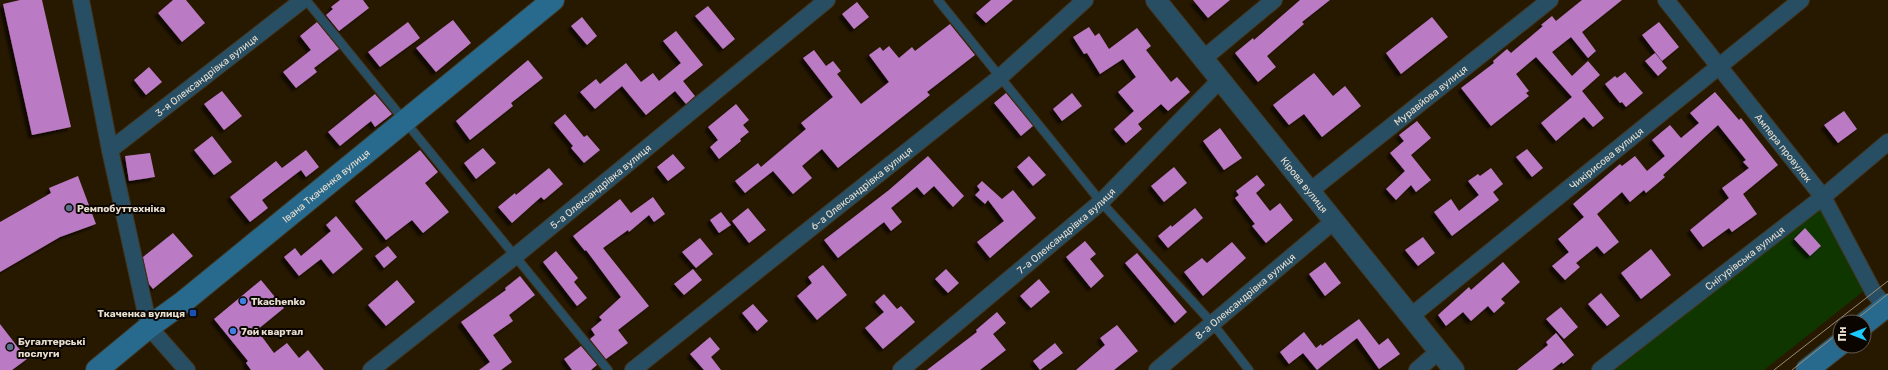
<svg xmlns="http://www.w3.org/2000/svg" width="1888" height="370" viewBox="0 0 1888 370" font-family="Rubik,sans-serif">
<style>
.green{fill:#103600}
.building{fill:#bb7ac4;filter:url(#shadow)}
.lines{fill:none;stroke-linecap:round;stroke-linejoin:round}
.service-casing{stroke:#42341d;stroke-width:10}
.minor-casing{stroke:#42341d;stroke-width:18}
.tertiary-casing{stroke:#42341d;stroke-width:22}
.secondary-casing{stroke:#42341d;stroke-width:24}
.service{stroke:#284e64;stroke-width:8}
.minor{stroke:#284e64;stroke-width:16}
.tertiary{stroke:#284e64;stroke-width:20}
.secondary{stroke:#286a8d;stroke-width:22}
.tram{stroke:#988c79;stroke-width:1}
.service-dot{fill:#5c6f8a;stroke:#0b0500;stroke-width:1.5}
.shop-dot{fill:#3f7fe0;stroke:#0b0500;stroke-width:1.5}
.transit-dot{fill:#1a4fb4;stroke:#0b0500;stroke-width:1.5}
.labels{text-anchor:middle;stroke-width:4;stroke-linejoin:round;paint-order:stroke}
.street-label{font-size:10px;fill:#e8decf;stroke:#0b0500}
.poi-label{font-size:10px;font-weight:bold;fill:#e8decf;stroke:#0b0500;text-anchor:start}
</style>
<defs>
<filter id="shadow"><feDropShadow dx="-3.5" dy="3.5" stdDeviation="1" flood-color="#0009"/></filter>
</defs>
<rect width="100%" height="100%" fill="#271800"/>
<path class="green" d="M1820 207 1865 290 1764 370H1615Z"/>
<path class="building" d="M20 0H42L71 127 32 135 3 4Z
M173 0H186L205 23 182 42 158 13Z
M340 0H363L369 8 339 31 326 15 333 9 331 7Z
M991 0H1013L986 23 976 13Z
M1193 0H1230L1208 18Z
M1300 0H1330L1302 22 1304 24 1267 56 1276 67 1258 82 1235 53 1253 38 1254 40Z
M1582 0H1622L1582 32 1596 51 1588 58 1571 37 1552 52 1572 76 1588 61 1600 75 1582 91 1604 118 1593 127 1584 117 1556 141 1541 123 1572 97 1536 57 1516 74 1529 91 1526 93 1529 96 1491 126 1461 88 1494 63 1493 61 1507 49 1511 53 1543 26 1541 25 1552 16 1556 21Z
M857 2 869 17 854 29 842 14Z
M708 6 735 39 723 49 695 16Z
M582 17 597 36 587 45 571 26Z
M1432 17 1448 37 1401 74 1386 53Z
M453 20 471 43 436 72 416 48Z
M317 22 339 49 314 68 317 72 296 88 283 72 311 50 300 36Z
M408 22 420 38 380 67 368 52Z
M1659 22 1679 47 1662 61 1642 35Z
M950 24 975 55 927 92 930 95 838 168 822 149 802 166 812 178 793 194 773 171 745 193 735 181 758 163 761 167 806 129 801 123 833 97 803 58 814 50 826 66 833 61 841 71 837 74 861 104 889 82 869 55 880 47 883 51 889 46 899 58 912 47 915 51Z
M1089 27 1095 36 1099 33 1109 49 1137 28 1151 46 1146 50 1171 82 1177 77 1190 92 1168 111 1161 104 1138 124 1142 129 1126 143 1114 129 1134 111 1118 92 1136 77 1123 59 1100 74 1087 53 1084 54 1073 37Z
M676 31 703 65 683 81 695 96 686 104 675 91 646 115 622 86 595 109 580 92 596 79 600 84 626 63 641 82 653 73 659 81 681 63 663 41Z
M1655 53 1667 68 1658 76 1645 61Z
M528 60 543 78 511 103 513 106 470 140 456 121Z
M149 67 162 82 146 95 134 80Z
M1625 72 1643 93 1626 107 1622 102 1620 103 1605 84 1615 76 1617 78Z
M1314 73 1333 96 1345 86 1361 106 1322 137 1304 114 1289 125 1273 105Z
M222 91 242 116 224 130 204 104Z
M1715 92 1739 120 1741 118 1778 165 1743 194 1757 214 1732 232 1729 228 1703 247 1690 230 1729 198 1722 188 1749 168 1743 162 1746 160 1718 125 1663 175 1665 177 1646 193 1644 190 1630 202 1622 192 1597 214 1619 242 1604 254 1597 246 1576 263 1580 267 1565 280 1552 266 1569 252 1558 239 1584 217 1573 204 1620 164 1622 166 1635 156 1647 171 1665 156 1652 140 1670 125 1681 138 1699 123 1690 113Z
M1006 93 1033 126 1021 136 994 103Z
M1072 93 1082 106 1062 121 1053 109Z
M375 94 392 114 375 127 371 121 340 146 328 132Z
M736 104 749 120 743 125 749 132 740 139 741 141 719 159 710 147 718 140 708 127Z
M1844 111 1857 129 1838 143 1824 125Z
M565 114 584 137 587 135 600 150 584 163 571 148 573 146 554 123Z
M1417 121 1431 138 1411 155 1431 180 1416 192 1411 185 1396 200 1386 189 1405 171 1390 153 1404 141 1399 135Z
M1220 128 1242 158 1224 170 1203 141Z
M212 136 232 162 214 175 194 150Z
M483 148 496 163 476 179 464 163Z
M1527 149 1543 168 1532 177 1516 157Z
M306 150 319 167 306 177 301 170 262 200 268 208 250 222 230 197 276 161 282 168Z
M420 150 438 172 425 183 449 212 423 233 412 220 386 240 355 201Z
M150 153 155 177 129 181 125 156Z
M673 154 685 168 668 181 657 167Z
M928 156 964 196 953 207 934 186 924 195 917 187 891 208 902 222 891 231 884 222 838 258 824 240 889 190Z
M1029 156 1046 175 1033 186 1017 167Z
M1174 167 1187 183 1164 202 1151 186Z
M549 168 563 184 544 200 541 197 512 223 498 207 515 193 516 195Z
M1491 168 1503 184 1493 192 1499 200 1452 236 1434 212 1451 199 1459 211 1479 195 1468 181 1478 174 1480 176Z
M1257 175 1265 185 1256 193 1270 211 1280 203 1293 220 1266 243 1252 226 1255 224 1235 198 1239 195 1236 191Z
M78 176 96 224 60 237 0 272V222L51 193 49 188Z
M982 181 1002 199 1013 190 1036 218 990 258 977 242 1004 221 988 200 985 204 975 195 980 190 977 186Z
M653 197 665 214 654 222 649 215 629 232 628 230 603 248 649 306 618 330 628 343 606 359 590 339 595 335 591 329 602 320 599 317 621 297 586 250 585 251 573 236 620 199 631 213Z
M748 208 766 230 749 243 732 221Z
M1195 208 1203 218 1168 248 1158 236 1171 225 1172 227Z
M721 212 731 225 719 233 710 220Z
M336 216 363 249 333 274 321 259 299 276 284 257 295 248 301 256 331 231 326 225Z
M1805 228 1821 246 1810 256 1794 239Z
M173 233 193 256 153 289 149 284 143 257Z
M1423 237 1435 253 1418 266 1405 250Z
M700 238 713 254 696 268 682 252Z
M1085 241 1096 254 1090 259 1104 276 1091 288 1066 257Z
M1232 242 1246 258 1203 296 1184 272 1202 258 1207 263Z
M388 246 397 257 384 268 375 256Z
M1651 249 1671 275 1641 299 1621 273Z
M556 251 578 278 574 282 587 298 577 306 543 262Z
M1137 253 1187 312 1175 323 1125 263Z
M1325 262 1341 283 1325 296 1309 274Z
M1503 262 1520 282 1501 299 1505 303 1494 313 1488 306 1471 321 1463 312 1446 326 1438 315 1469 287 1471 290Z
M823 265 847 295 817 320 797 296 812 283 808 277Z
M693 269 702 280 684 295 674 284Z
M946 269 959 283 948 293 935 279Z
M520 276 535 295 509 315 513 321 493 335 512 362 501 370H479L490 362 461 322 506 290 505 288Z
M1039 279 1050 292 1031 308 1020 296Z
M261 280 284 308 257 330 274 353 287 343 299 358 308 350 324 370H251L246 363 248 361 214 319Z
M397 280 415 302 386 326 368 305Z
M1601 293 1620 316 1607 326 1588 304Z
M884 294 897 309 901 306 915 322 883 349 865 328 884 312 875 302Z
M753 304 768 321 757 331 742 313Z
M1561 307 1578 327 1564 339 1546 319Z
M997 312 1006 323 993 334 1006 350 980 370H927L977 332 976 330Z
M1359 319 1379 345 1388 338 1400 354 1379 369 1357 338 1317 370 1303 353 1289 364 1280 352 1304 332 1316 348 1321 344 1322 346Z
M0 324 27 359 12 370H0Z
M1117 325 1138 351 1114 370H1076L1105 345 1100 338Z
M1556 333 1574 355 1563 364 1562 362 1552 370H1517L1548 345 1546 342Z
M710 337 720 349 711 357 721 370H704L690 354Z
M1055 343 1063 353 1040 370 1033 361Z
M581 346 597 365 591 370H572L564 359Z"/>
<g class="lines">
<g class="service-casing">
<path id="service" d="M306 0 608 370
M938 0 1101 202 1213 324 1249 370"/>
</g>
<g class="minor-casing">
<g id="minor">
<path d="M81 0 110 150 149 327 187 370"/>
<path id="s1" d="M1666 0 1823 197 1874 293 1886 307"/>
<path d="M1203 59 1274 0"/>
<path id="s2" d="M110 150 303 0"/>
<path id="s3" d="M1310 191 1550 0"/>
<path id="s4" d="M1411 316 1801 0"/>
<path id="s5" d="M371 370 514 257 827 0"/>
<path id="s6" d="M633 370 999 78 1085 0"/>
<path id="s7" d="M901 370 1101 202 1220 80"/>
<path id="s8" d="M1157 370 1334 221"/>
<path d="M1417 370 1439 351"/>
<path id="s9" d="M1600 370 1823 197 1888 142"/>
</g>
</g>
<g class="tertiary-casing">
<g id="tertiary">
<path id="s10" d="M1156 0 1454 370"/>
</g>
</g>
<g class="secondary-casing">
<g id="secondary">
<path d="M1864 324 1888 305"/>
<path id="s11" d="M97 370 149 327 182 303 553 0"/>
<path d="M1807 370 1840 344"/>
</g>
</g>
<use href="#service" class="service"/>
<use href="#minor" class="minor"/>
<use href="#tertiary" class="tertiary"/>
<use href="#secondary" class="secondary"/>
<path class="tram" d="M1853 322 1888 294
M1774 370 1888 281
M1792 370 1840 332"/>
</g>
<g class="service-dot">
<circle cx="69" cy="208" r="4"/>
<circle cx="10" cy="347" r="4"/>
</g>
<g class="shop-dot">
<circle cx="243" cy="301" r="4"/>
<circle cx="233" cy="331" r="4"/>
</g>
<rect class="transit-dot" x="189" y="309" width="8" height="8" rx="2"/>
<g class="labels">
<g class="street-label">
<text dy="4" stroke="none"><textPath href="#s2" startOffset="122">3-я Олександрівка вулиця</textPath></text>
<text dy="4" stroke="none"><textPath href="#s3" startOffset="154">Муравйова вулиця</textPath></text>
<text dy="4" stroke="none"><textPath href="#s1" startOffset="189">Ампера провулок</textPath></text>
<text dy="4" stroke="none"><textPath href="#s4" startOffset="251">Чикірисова вулиця</textPath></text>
<text dy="4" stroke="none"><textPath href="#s11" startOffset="294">Івана Ткаченка вулиця</textPath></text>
<text dy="4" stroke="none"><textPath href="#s10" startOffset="237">Кірова вулиця</textPath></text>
<text dy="4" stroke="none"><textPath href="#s5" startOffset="294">5-а Олександрівка вулиця</textPath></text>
<text dy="4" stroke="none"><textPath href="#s6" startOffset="292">6-а Олександрівка вулиця</textPath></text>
<text dy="4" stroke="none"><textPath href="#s7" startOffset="216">7-а Олександрівка вулиця</textPath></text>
<text dy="4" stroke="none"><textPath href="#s9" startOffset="183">Снігурівська вулиця</textPath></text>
<text dy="4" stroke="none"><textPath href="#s8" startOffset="115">8-а Олександрівка вулиця</textPath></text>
</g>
<g class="poi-label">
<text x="77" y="212">Ремпобуттехніка</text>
<text x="251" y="305">Tkachenko</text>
<text x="185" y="317" text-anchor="end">Ткаченка вулиця</text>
<text x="241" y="335">7ой квартал</text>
<text x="18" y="345">Бугалтерські<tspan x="18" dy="12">послуги</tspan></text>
</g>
</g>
<g transform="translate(1852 334) rotate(270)"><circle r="19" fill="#0b0500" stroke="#635c53"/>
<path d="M0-3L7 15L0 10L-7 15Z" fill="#1cc9fc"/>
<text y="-6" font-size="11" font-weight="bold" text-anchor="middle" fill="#e8decf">Пн</text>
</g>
</svg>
